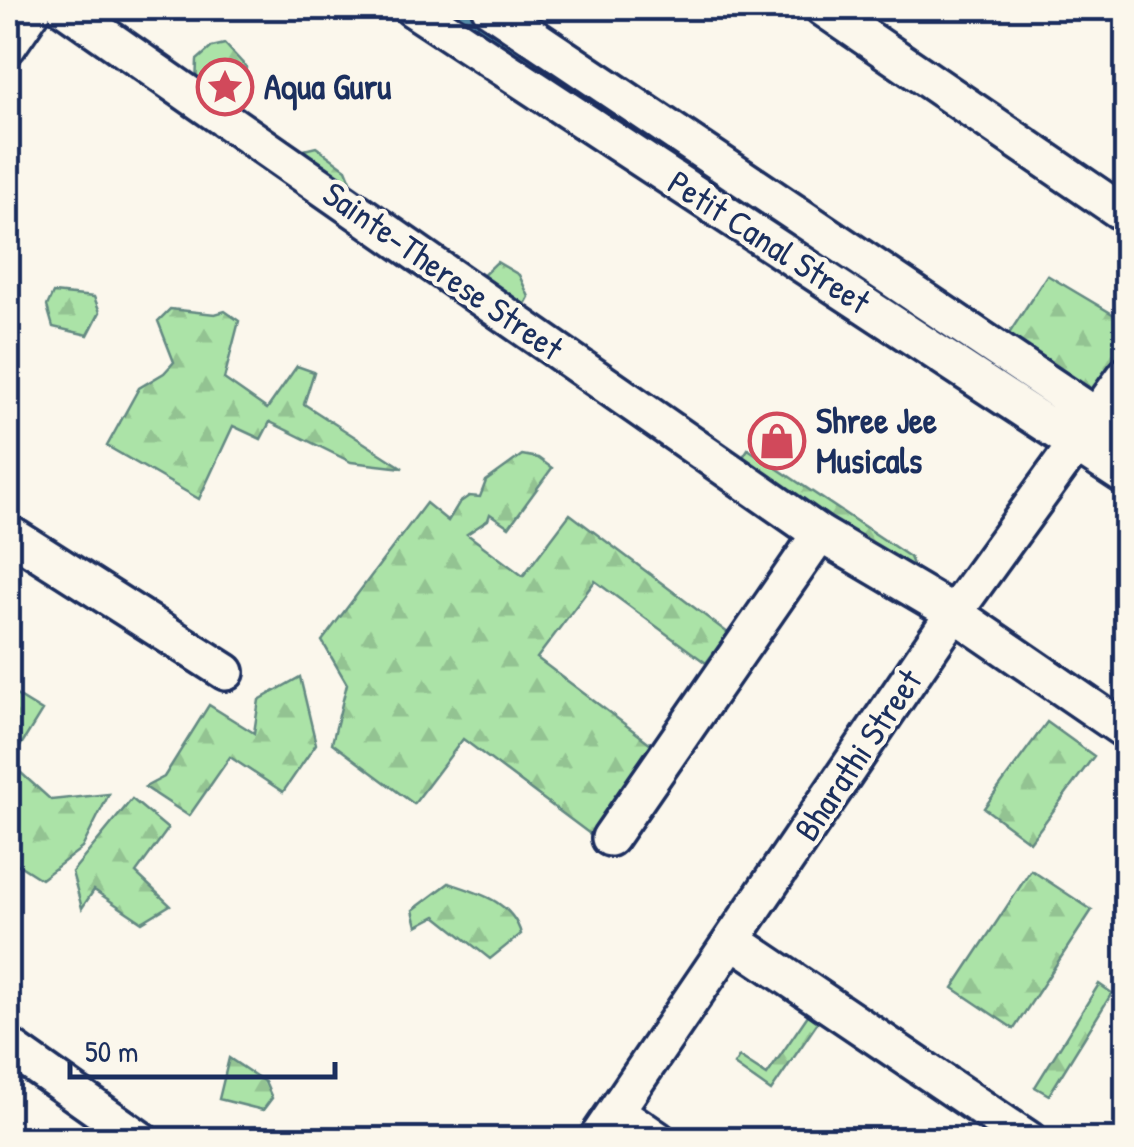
<svg xmlns="http://www.w3.org/2000/svg" width="1134" height="1147" viewBox="0 0 1134 1147" font-family="'Patrick Hand',sans-serif">
<style>
.forest{fill:url(#forest-firs);stroke:#638982;stroke-width:2.5}
.lines{fill:none;stroke-linecap:round;stroke-linejoin:round}
.stream{stroke:#538aa6;stroke-width:10}
.minor-casing{stroke:#1b2f5e;stroke-width:42}
.minor{stroke:#fbf7ec;stroke-width:35}
.labels{text-anchor:middle;stroke-width:9;stroke-linejoin:round;paint-order:stroke}
.poi-label{font-size:35px;font-weight:bold;fill:#1b2f5e;stroke:#fbf7ec;text-anchor:start}
.street-label{font-size:35px;fill:#1b2f5e;stroke:#fbf7ec}
</style>
<defs>
<pattern id="forest-firs" width="22" height="20" patternUnits="userSpaceOnUse" patternTransform="scale(2.5)"><rect width="22" height="20" fill="#abe3a7"/><path d="M5 1l3.5 6h-7zM16 11l3.5 6h-7z" fill="#93c392"/></pattern>
</defs>
<rect width="100%" height="100%" fill="#fbf7ec"/>
<filter id="ink" filterUnits="userSpaceOnUse"><feTurbulence type="fractalNoise" baseFrequency=".01" numOctaves="2"/><feDisplacementMap in="SourceGraphic" scale="20" xChannelSelector="R" yChannelSelector="G"/><feConvolveMatrix kernelMatrix="1 2 1 2 8 2 1 2 1" color-interpolation-filters="sRGB"/></filter>
<g filter="url(#ink)">
<path class="forest" d="M225 44 246 67 245 81 230 97 196 87 197 60 212 47Z
M316 147 346 169 351 181 341 189 300 151Z
M497 262 519 275 529 297 521 312 473 285Z
M1047 275 1126 322V361L1094 406 1003 343Z
M53 293 94 297 100 312 88 335 53 327 47 306Z
M170 309 215 314 225 311 239 321 224 379 267 409 297 366 314 372 304 404 403 468 351 462 270 422 261 439 233 426 199 499 107 446 139 388 164 373 174 362 158 321Z
M748 449 910 557 921 585 739 463Z
M522 455 538 458 552 468 509 527 490 514 488 520 467 534 523 576 570 514 728 633 706 663 595 581 537 658 655 747 590 834 463 739 414 804 332 743 347 684 322 641 426 503 448 521 459 503 469 496 480 497 486 481Z
M300 677 316 744 283 792 230 757 189 816 145 787 164 777 209 705 254 733 259 700Z
M8 690 42 711 16 753 20 772 51 800 109 794 82 848 41 879 8 858Z
M1047 722 1094 756 1030 842 984 808Z
M132 799 168 829 136 873 170 905 142 922 94 890 82 908 72 872Z
M1031 870 1092 910 1014 1029 953 988Z
M449 883C478 893 512 901 521 934L490 959 436 916 417 926 413 910Z
M1099 984 1112 993 1049 1095 1035 1087Z
M808 1015 818 1022 771 1091 734 1065 739 1057 767 1075Z
M229 1058 265 1082 272 1098 263 1110 219 1099Z"/>
<g class="lines">
<path class="stream" d="M453 8 1051 407"/>
<g class="minor-casing">
<path id="minor" d="M65 8 820 534 954 613 1126 731
M412 8 1126 477
M490 8 1126 436
M823 8 1126 215
M8 46 34 8
M8 533 226 672
M610 838 820 534
M734 941 1029 1140
M8 1046 141 1140
M616 1111 658 1140
M596 1140 954 613 1126 375"/>
</g>
<use href="#minor" class="minor"/>
</g>
</g>
<defs>
<g id="sight-ring" transform="scale(2.875)"><circle r="9.5" fill="#fbf7ec" stroke="#d1495b" stroke-width="1.5"/><path d="M0-6L1.8-2.2L6-1.7L2.9 1.2L3.7 5.4L0 3.3L-3.7 5.4L-2.9 1.2L-6-1.7L-1.8-2.2Z" fill="#d1495b"/></g>
<g id="shop-ring" transform="scale(2.875)"><circle r="9.5" fill="#fbf7ec" stroke="#d1495b" stroke-width="1.5"/><path d="M-5-2.5h2.3a2.7 3.5 0 0 1 5.4 0H5L5.5 6h-11ZM-1.5-2.5h3a1.5 2.3 0 0 0-3 0Z" fill="#d1495b"/></g>
</defs>
<g fill-rule="evenodd">
<use href="#sight-ring" x="225" y="87"/>
<use href="#shop-ring" x="777" y="441"/>
</g>
<g class="labels">
<g class="poi-label">
<text x="264" y="99">Aqua Guru</text>
<text x="816" y="433">Shree Jee<tspan x="816" dy="40">Musicals</tspan></text>
</g>
<g class="street-label">
<text transform="translate(769 242) rotate(33)" y="12">Petit Canal Street</text>
<text transform="translate(443 271) rotate(35)" y="12">Sainte-Therese Street</text>
<text transform="translate(858 755) rotate(-56)" y="12">Bharathi Street</text>
</g>
</g>
<rect width="1134" height="1147" fill="none" stroke="#fbf7ec" stroke-width="40"/>
<rect x="20" y="20" width="1094" height="1107" fill="none" stroke="#1b2f5e" stroke-width="4" filter="url(#ink)"/>
<path d="M70 1062v15h265v-15" fill="none" stroke="#1b2f5e" stroke-width="5"/>
<text x="85" y="1062" font-size="30" fill="#1b2f5e" stroke="#fbf7ec" stroke-width="8" paint-order="stroke">50 m</text>
</svg>
